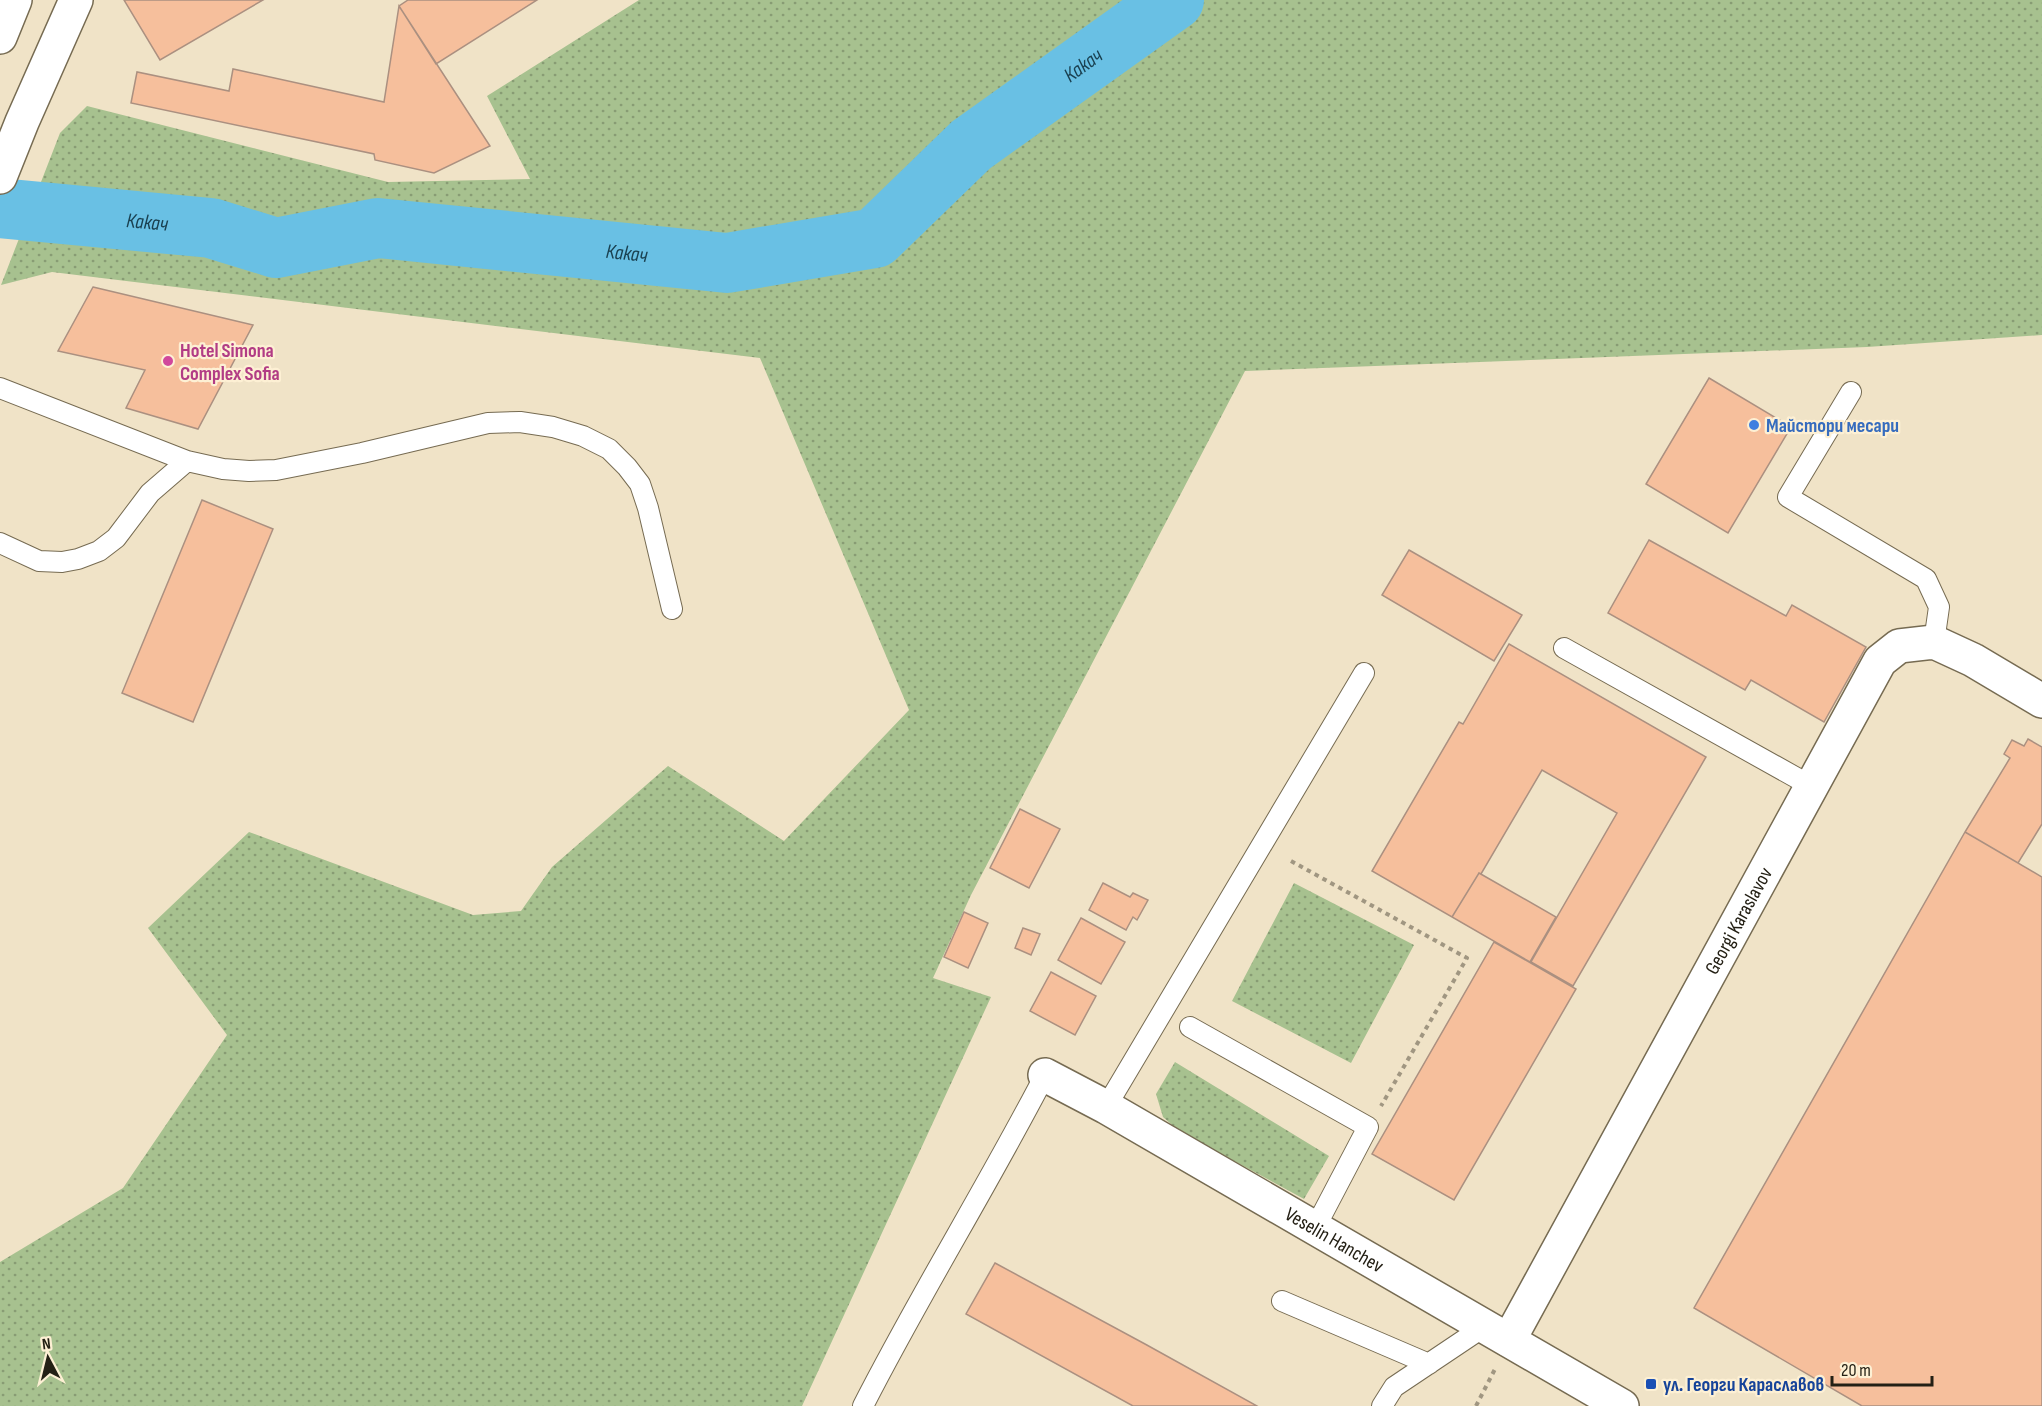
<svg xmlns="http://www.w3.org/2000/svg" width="2042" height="1406" viewBox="0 0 2042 1406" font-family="'Sofia Sans Condensed',sans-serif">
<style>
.grass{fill:url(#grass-dots)}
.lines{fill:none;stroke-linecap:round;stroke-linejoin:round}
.river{stroke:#69c0e4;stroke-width:60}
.building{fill:#f6bf9c;stroke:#ab9080;stroke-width:1.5}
.lane-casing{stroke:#766b52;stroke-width:22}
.street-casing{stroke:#766b52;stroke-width:36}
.highway-casing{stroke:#766b52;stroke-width:36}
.path{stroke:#a09681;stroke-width:4;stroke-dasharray:4.5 4.5;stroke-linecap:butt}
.lane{stroke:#fff;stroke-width:20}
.street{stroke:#fff;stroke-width:33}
.highway{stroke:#fff;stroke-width:33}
.hotel-dot{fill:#d1479c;stroke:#fdf0d4;stroke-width:2}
.shop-dot{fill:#3f7fe0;stroke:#fdf0d4;stroke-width:2}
.transit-dot{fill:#1a4fb4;stroke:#fdf0d4;stroke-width:2}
.labels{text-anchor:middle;stroke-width:4.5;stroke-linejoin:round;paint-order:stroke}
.hotel-label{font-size:20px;font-weight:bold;fill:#b23c85;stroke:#fdf0d4;text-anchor:start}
.shop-label{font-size:20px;font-weight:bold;fill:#366cbe;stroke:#fdf0d4;text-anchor:start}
.street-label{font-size:20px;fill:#242015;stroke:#fdf0d4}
.transit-label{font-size:20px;font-weight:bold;fill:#164399;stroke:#fdf0d4;text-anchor:start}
.water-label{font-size:21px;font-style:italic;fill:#1a4151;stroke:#fdf0d4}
</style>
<defs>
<pattern id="grass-dots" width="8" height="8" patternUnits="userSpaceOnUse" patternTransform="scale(1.5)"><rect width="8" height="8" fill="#a7c18f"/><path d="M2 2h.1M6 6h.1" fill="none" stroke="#889c74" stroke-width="1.8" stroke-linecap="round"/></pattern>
</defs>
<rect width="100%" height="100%" fill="#f0e3c7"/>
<path class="grass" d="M639 0H2042V335L1867 347 1245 371 971 895 933 978 991 997 802 1406H0V1262L123 1188 227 1035 148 928 249 832 473 915 521 911 552 867 668 766 784 841 909 710 760 358 52 272 1 285 60 133 87 106 388 182 530 179 487 96Z
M1294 883 1414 945 1351 1063 1232 1001Z
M1175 1062 1329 1156 1304 1199 1179 1131 1163 1117 1156 1094Z"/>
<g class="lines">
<path class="river" id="s1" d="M0 208 211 228 276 248 378 228 727 263 875 238 971 145 1174 0"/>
</g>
<path class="building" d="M124 0H263L160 60Z
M408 0H537L436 64 399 6Z
M399 6 490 146 434 173 375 160 374 154 131 103 137 72 229 91 233 69 384 102Z
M93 287 253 325 198 429 126 408 145 370 58 351Z
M1709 378 1791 427 1728 533 1646 484Z
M202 500 273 529 193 722 122 693Z
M1649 540 1786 616 1792 605 1866 647 1824 722 1751 680 1745 690 1608 613Z
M1409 550 1522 615 1494 661 1382 595Z
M1509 644 1706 757 1573 986 1531 962 1617 813 1542 770 1481 874 1479 873 1452 917 1372 871 1459 722 1463 724Z
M2028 739 2042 747V824L2018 863 1965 832 2010 758 2004 754 2012 740 2024 746Z
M1020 809 1060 829 1029 888 990 868Z
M1965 832 2042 877V1406H1862L1694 1308Z
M1479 873 1556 917 1530 962 1452 917Z
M1103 883 1130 897 1133 893 1148 900 1137 920 1133 917 1126 930 1089 910Z
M964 912 988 923 968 968 944 957Z
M1081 918 1125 942 1101 984 1058 960Z
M1023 928 1040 934 1031 955 1015 948Z
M1494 942 1576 989 1454 1200 1372 1154Z
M1051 972 1096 996 1075 1035 1030 1011Z
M995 1263 1145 1344 1257 1406H1133L966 1314Z"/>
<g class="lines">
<g class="lane-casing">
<path id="lane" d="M0 388 187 461 223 469 249 471 276 470 362 453 488 423 520 422 553 427 583 436 609 449 627 467 640 484 648 508 672 609
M1851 392 1788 497 1926 579 1939 607 1934 642
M0 543 39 561 62 562 78 559 99 551 116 538 150 493 187 461
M1564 648 1813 787
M1190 1027 1368 1127 1315 1228
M1106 1107 1364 673
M1282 1301 1429 1364
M863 1406C920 1294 987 1187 1045 1075
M1382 1406 1394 1387 1485 1326"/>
</g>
<g class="street-casing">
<g id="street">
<path d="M0 177 22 122 76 0"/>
<path id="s2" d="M1045 1075 1106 1107 1622 1406"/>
<path id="s3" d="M1509 1340 1880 661 1899 646 1934 642 1973 660 2042 701"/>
</g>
</g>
<g class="highway-casing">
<path id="highway" d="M0 37 15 0"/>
</g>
<path class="path" d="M1291 861 1467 958 1381 1106
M1476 1406 1495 1369"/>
<use href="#lane" class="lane"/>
<use href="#street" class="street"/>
<use href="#highway" class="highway"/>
</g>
<circle class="hotel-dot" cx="168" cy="361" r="6"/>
<circle class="shop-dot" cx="1754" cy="425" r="6"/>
<rect class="transit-dot" x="1645" y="1378" width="12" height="12" rx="3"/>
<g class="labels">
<g class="hotel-label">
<text x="180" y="357">Hotel Simona<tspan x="180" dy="23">Complex Sofia</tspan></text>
</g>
<g class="shop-label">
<text x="1766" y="432">Майстори месари</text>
</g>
<g class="street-label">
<text dy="7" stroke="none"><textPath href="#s3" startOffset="478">Georgi Karaslavov</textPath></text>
<text dy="7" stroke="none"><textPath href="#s2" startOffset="333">Veselin Hanchev</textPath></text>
</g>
<g class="transit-label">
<text x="1663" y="1391">ул. Георги Караславов</text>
</g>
<g class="water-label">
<text dy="7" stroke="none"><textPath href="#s1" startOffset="1156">Какач</textPath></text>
<text dy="7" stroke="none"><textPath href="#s1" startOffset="148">Какач</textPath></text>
<text dy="7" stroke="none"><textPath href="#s1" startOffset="634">Какач</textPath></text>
</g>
</g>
<g transform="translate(48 1358) rotate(353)" stroke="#fdf0d4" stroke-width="4.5" paint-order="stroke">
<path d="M0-4.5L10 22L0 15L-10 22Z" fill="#242015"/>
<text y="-9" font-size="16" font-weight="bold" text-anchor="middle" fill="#242015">N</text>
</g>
<path d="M1832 1376v9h100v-9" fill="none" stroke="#242015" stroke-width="3"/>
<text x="1841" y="1376" font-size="18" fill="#242015" stroke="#fdf0d4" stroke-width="4.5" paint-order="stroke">20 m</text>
</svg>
